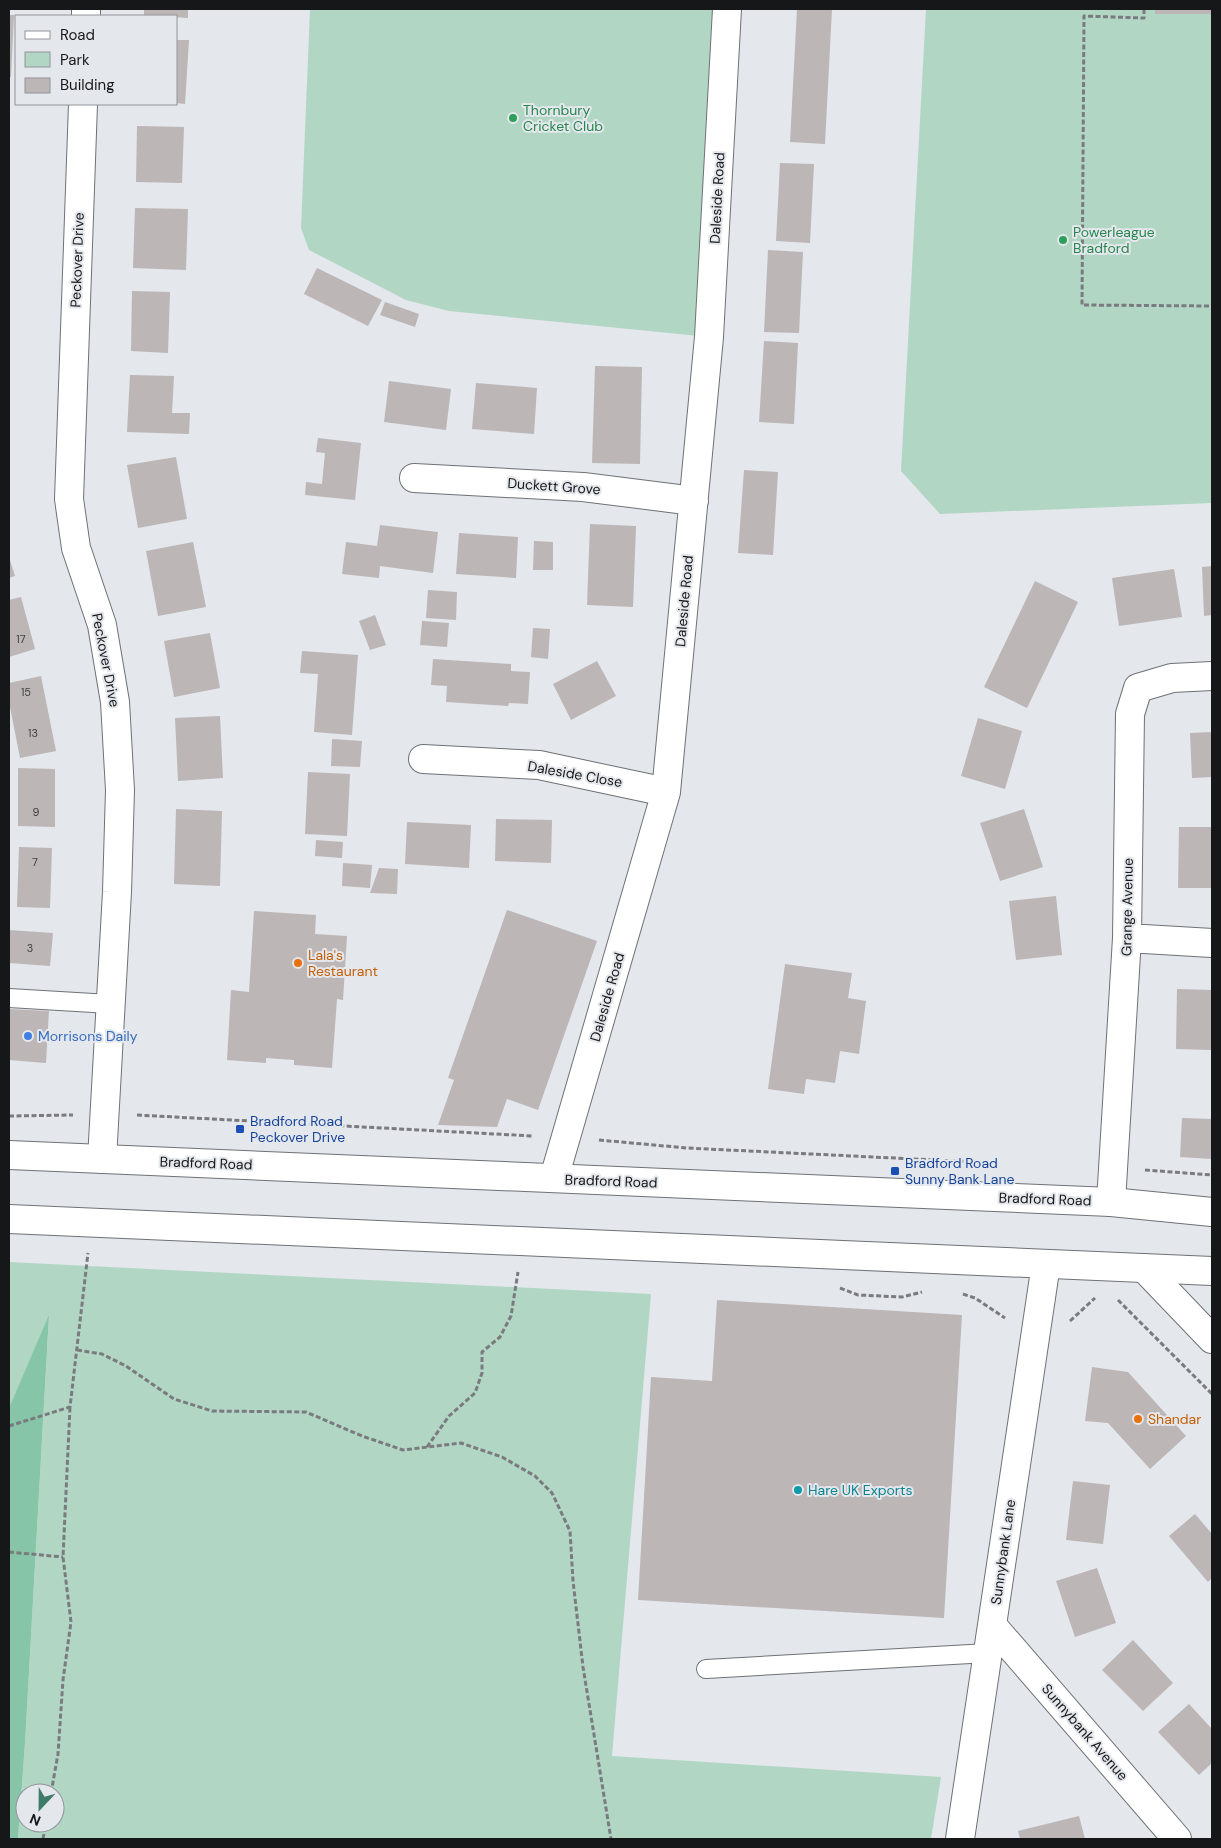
<svg xmlns="http://www.w3.org/2000/svg" width="1221" height="1848" viewBox="0 0 1221 1848" font-family="'DM Sans',sans-serif">
<style>
.green{fill:#b2d6c4;fill-rule:evenodd}
.forest{fill:#86c5a8}
.building{fill:#bcb6b6}
.lines{fill:none;stroke-linecap:round;stroke-linejoin:round}
.lane-casing{stroke:#6e7175;stroke-width:20}
.street-casing{stroke:#6e7175;stroke-width:30}
.secondary-casing{stroke:#6e7175;stroke-width:30}
.highway-casing{stroke:#6e7175;stroke-width:30}
.path{stroke:#797b7f;stroke-width:3;stroke-dasharray:5 2.5;stroke-linecap:butt}
.lane{stroke:#fff;stroke-width:18}
.street{stroke:#fff;stroke-width:28}
.secondary{stroke:#fff;stroke-width:28}
.highway{stroke:#fff;stroke-width:28}
.leisure-dot{fill:#2e9e5b;stroke:#e4e7ec;stroke-width:2}
.food-dot{fill:#e8710a;stroke:#e4e7ec;stroke-width:2}
.shop-dot{fill:#3f7fe0;stroke:#e4e7ec;stroke-width:2}
.transit-dot{fill:#1a4fb4;stroke:#e4e7ec;stroke-width:2}
.culture-dot{fill:#0f9aa8;stroke:#e4e7ec;stroke-width:2}
.labels{text-anchor:middle;stroke-width:4;stroke-linejoin:round;paint-order:stroke}
.number-label{font-size:11px;fill:#403f40}
.leisure-label{font-size:14px;fill:#27864d;stroke:#e4e7ec;text-anchor:start}
.street-label{font-size:14px;fill:#161719;stroke:#e4e7ec}
.food-label{font-size:14px;fill:#c56008;stroke:#e4e7ec;text-anchor:start}
.shop-label{font-size:14px;fill:#366cbe;stroke:#e4e7ec;text-anchor:start}
.transit-label{font-size:14px;fill:#164399;stroke:#e4e7ec;text-anchor:start}
.culture-label{font-size:14px;fill:#0d838f;stroke:#e4e7ec;text-anchor:start}
</style>
<rect width="100%" height="100%" fill="#e4e7ec"/>
<path class="green" d="M310 9H727L709 337 449 311 406 300 309 250 301 228Z
M926 9H1212V503L940 514 901 471Z
M9 1262 651 1294 612 1756 941 1777 931 1839H18L25 1743 49 1317 9 1408ZM25 1793H55V1823H25Z"/>
<path class="forest" d="M49 1315 25 1743 18 1839H9V1408Z"/>
<path class="building" d="M144 9H188V18L144 15Z
M797 9H832L825 144 790 142Z
M1155 9H1212V14H1155Z
M9 15H14L11 77H9Z
M176 40H189L185 104 176 103Z
M137 126 184 127 182 183 136 182Z
M780 163 814 164 810 243 776 241Z
M135 208 188 209 186 270 133 268Z
M768 250 803 252 799 333 764 332Z
M317 268 382 300 368 326 304 294Z
M132 291 170 292 168 353 131 351Z
M385 302 419 314 415 327 380 315Z
M764 341 798 343 794 424 759 422Z
M595 366 642 367 640 464 592 463Z
M130 375 174 376 172 413H190L189 434 127 432Z
M389 381 451 389 446 430 384 422Z
M476 383 537 388 534 434 472 429Z
M318 438 361 443 355 500 305 495 306 482 322 484 325 453 316 452Z
M176 457 187 519 138 528 127 465Z
M744 470 778 472 773 555 738 553Z
M590 524 636 526 633 607 587 605Z
M380 525 438 532 433 573 380 566 379 578 342 574 346 542 377 546Z
M459 533 518 537 516 578 456 574Z
M534 541 553 542V570H533Z
M193 542 206 607 158 616 146 551Z
M9 557 15 576 9 578Z
M1212 566V615L1204 616 1202 567Z
M1174 569 1182 617 1119 626 1112 578Z
M1035 581 1078 602 1027 708 984 687Z
M428 590 457 592 456 620 426 618Z
M21 597 35 649 9 657V600Z
M375 615 386 645 370 650 359 621Z
M422 621 449 623 447 647 420 645Z
M533 628 550 629 548 659 531 657Z
M210 633 220 688 174 697 164 641Z
M302 651 358 655 352 735 314 732 318 674 300 673Z
M433 659 511 664V671L530 672 528 704 509 703 508 706 446 702 447 686 431 685Z
M597 661 616 696 571 720 553 684Z
M41 676 56 751 20 758 9 702V683Z
M220 716 223 778 178 781 175 718Z
M978 718 1022 731 1005 789 961 776Z
M1212 732V777L1192 778 1190 733Z
M332 739 362 741 360 767 331 766Z
M18 768 55 769V827L18 826Z
M308 772 350 774 347 836 305 834Z
M176 809 222 811 220 886 174 884Z
M1024 809 1043 867 1000 881 980 823Z
M496 819 552 820 551 863 495 861Z
M407 822 471 825 469 868 405 864Z
M1179 827H1212V888H1178Z
M316 840 343 842 342 858 315 856Z
M19 847 52 848 50 908 17 907Z
M343 863 372 865 370 888 342 886Z
M379 868 398 869 397 894 370 893Z
M1056 896 1062 955 1016 960 1009 901Z
M507 910 597 941 538 1110 507 1099 497 1127 438 1125 454 1080 448 1078Z
M254 911 316 915 315 934 347 936 343 1000 337 999 332 1068 294 1065V1060L266 1058V1063L227 1060 231 990 249 992Z
M9 930 53 933 50 966 9 963Z
M785 964 852 973 848 998 866 1001 859 1054 840 1051 835 1083 806 1079 804 1094 768 1089Z
M1177 989 1212 990V1050L1176 1049Z
M9 1009 49 1011 46 1063 9 1060Z
M1182 1118 1212 1119V1159L1180 1157Z
M717 1300 962 1315 944 1618 638 1600 651 1377 712 1381Z
M1092 1367 1128 1372 1186 1436 1150 1469 1108 1423 1085 1421Z
M1073 1481 1110 1485 1103 1544 1066 1540Z
M1195 1514 1212 1534V1578L1208 1582 1169 1536Z
M1097 1568 1116 1623 1075 1637 1056 1581Z
M1133 1640 1173 1683 1143 1711 1102 1670Z
M1189 1704 1212 1729V1763L1199 1775 1158 1732Z
M1079 1816 1085 1839H1020L1018 1831Z"/>
<g class="lines">
<g class="lane-casing">
<path id="lane" d="M9 998 110 1004
M706 1669 988 1653"/>
</g>
<g class="street-casing">
<path id="street" d="M86 16V9
M83 104 69 499 76 548 102 625 115 702 120 790 117 892 102 1159
M414 478 583 487 694 501
M423 759 539 765 666 792
M1127 938 1212 943
M554 1178 666 792 709 337 727 9
M1111 1202 1127 938 1130 714 1138 688 1172 678 1212 676
M992 1625 1177 1839
M960 1839 1046 1264"/>
</g>
<g class="secondary-casing">
<path id="secondary" d="M1144 1268 1212 1339"/>
</g>
<g class="highway-casing">
<path id="highway" d="M9 1155 1111 1202 1212 1212
M9 1219 1212 1271"/>
</g>
<path class="path" d="M1144 9V18L1084 16 1082 305 1212 306
M137 1115 533 1136
M9 1116 73 1115
M599 1140 687 1148 997 1163
M1145 1170 1212 1175
M840 1288 858 1295 902 1297 922 1292
M963 1294 975 1298 1005 1318
M1118 1300 1212 1394
M1070 1321 1095 1298
M77 1350 102 1354 126 1366 174 1399 212 1411 306 1412 362 1436 403 1450 461 1443 502 1457 535 1476 552 1493 570 1531 573 1581 583 1667 611 1839
M9 1426 70 1407 88 1253
M427 1447 449 1416 475 1393 482 1373V1352L500 1337 511 1316 518 1272
M9 1552 63 1557
M51 1793 58 1754 63 1680 71 1622 63 1557 70 1407
M43 1839 46 1823"/>
<use href="#lane" class="lane"/>
<use href="#street" class="street"/>
<use href="#secondary" class="secondary"/>
<use href="#highway" class="highway"/>
</g>
<g class="leisure-dot">
<circle cx="513" cy="118" r="5"/>
<circle cx="1063" cy="240" r="5"/>
</g>
<g class="food-dot">
<circle cx="298" cy="963" r="5"/>
<circle cx="1138" cy="1419" r="5"/>
</g>
<circle class="shop-dot" cx="28" cy="1036" r="5"/>
<g class="transit-dot">
<rect x="235" y="1124" width="10" height="10" rx="2.5"/>
<rect x="890" y="1166" width="10" height="10" rx="2.5"/>
</g>
<circle class="culture-dot" cx="798" cy="1490" r="5"/>
<g class="labels">
<g class="number-label">
<text x="21" y="643">17</text>
<text x="26" y="696">15</text>
<text x="33" y="737">13</text>
<text x="36" y="816">9</text>
<text x="35" y="866">7</text>
<text x="30" y="952">3</text>
</g>
<g class="leisure-label">
<text x="523" y="115">Thornbury<tspan x="523" dy="16">Cricket Club</tspan></text>
<text x="1073" y="237">Powerleague<tspan x="1073" dy="16">Bradford</tspan></text>
</g>
<g class="street-label">
<text transform="translate(717 198) rotate(-87)" y="5">Daleside Road</text>
<text transform="translate(77 260) rotate(-88)" y="5">Peckover Drive</text>
<text transform="translate(554 486) rotate(4)" y="5">Duckett Grove</text>
<text transform="translate(684 601) rotate(-85)" y="5">Daleside Road</text>
<text transform="translate(106 660) rotate(79)" y="5">Peckover Drive</text>
<text transform="translate(575 774) rotate(10)" y="5">Daleside Close</text>
<text transform="translate(1127 907) rotate(-89)" y="5">Grange Avenue</text>
<text transform="translate(607 997) rotate(-74)" y="5">Daleside Road</text>
<text transform="translate(206 1163) rotate(2)" y="5">Bradford Road</text>
<text transform="translate(611 1181) rotate(2)" y="5">Bradford Road</text>
<text transform="translate(1045 1199) rotate(2)" y="5">Bradford Road</text>
<text transform="translate(1003 1552) rotate(-82)" y="5">Sunnybank Lane</text>
<text transform="translate(1085 1732) rotate(49)" y="5">Sunnybank Avenue</text>
</g>
<g class="food-label">
<text x="308" y="960">Lala's<tspan x="308" dy="16">Restaurant</tspan></text>
<text x="1148" y="1424">Shandar</text>
</g>
<g class="shop-label">
<text x="38" y="1041">Morrisons Daily</text>
</g>
<g class="transit-label">
<text x="250" y="1126">Bradford Road<tspan x="250" dy="16">Peckover Drive</tspan></text>
<text x="905" y="1168">Bradford Road<tspan x="905" dy="16">Sunny Bank Lane</tspan></text>
</g>
<g class="culture-label">
<text x="808" y="1495">Hare UK Exports</text>
</g>
</g>
<rect width="1221" height="1848" fill="none" stroke="#161719" stroke-width="20"/>
<rect x="15" y="15" width="162" height="90" fill="#e4e7ec" stroke="#929498"/>
<rect x="25" y="31" width="25" height="8" fill="#ffffff" stroke="#929498"/>
<text x="60" y="40" font-size="15" fill="#161719">Road</text>
<rect x="25" y="52" width="25" height="15" fill="#b2d6c4" stroke="#929498"/>
<text x="60" y="65" font-size="15" fill="#161719">Park</text>
<rect x="25" y="78" width="25" height="15" fill="#bcb6b6" stroke="#929498"/>
<text x="60" y="90" font-size="15" fill="#161719">Building</text>
<g transform="translate(40 1808) rotate(202)"><circle r="24" fill="#e4e7ec" stroke="#929498"/>
<path d="M0-4L9 19L0 12L-9 19Z" fill="#3e7c67"/>
<text y="-8" font-size="14" font-weight="bold" text-anchor="middle" fill="#161719">N</text>
</g>
</svg>
